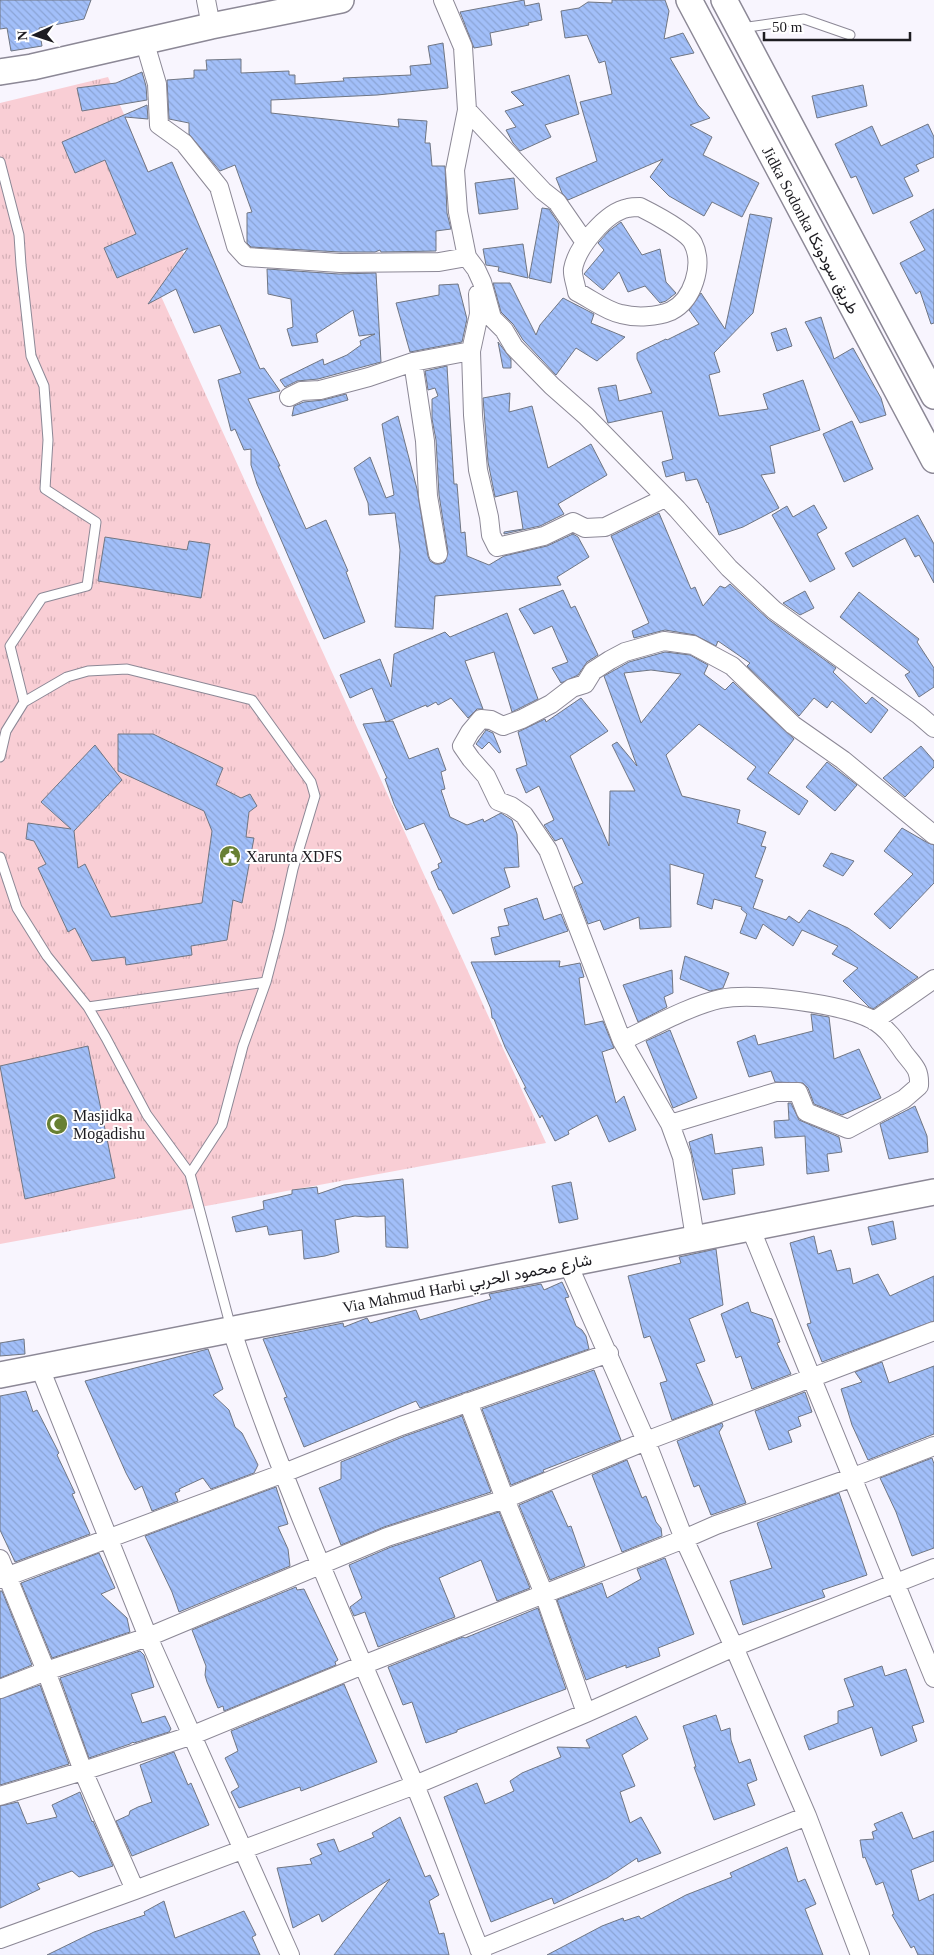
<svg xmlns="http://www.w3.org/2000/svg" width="934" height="1955" viewBox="0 0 934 1955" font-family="'Times New Roman',Vazirmatn,serif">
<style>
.grass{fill:url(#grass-tufts)}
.building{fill:url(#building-back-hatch);stroke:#707683;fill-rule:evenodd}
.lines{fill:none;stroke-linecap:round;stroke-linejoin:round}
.lane-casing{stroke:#8c8896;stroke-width:11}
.street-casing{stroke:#8c8896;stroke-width:20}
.secondary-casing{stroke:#8c8896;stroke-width:28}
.lane{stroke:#fff;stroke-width:9}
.street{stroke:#fff;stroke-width:18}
.secondary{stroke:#fff;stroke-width:25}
.labels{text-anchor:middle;stroke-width:4;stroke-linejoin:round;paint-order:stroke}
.street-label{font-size:16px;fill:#1d1c21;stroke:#fff}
.poi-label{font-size:16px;fill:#1d1c21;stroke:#fff;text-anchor:start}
</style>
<defs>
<pattern id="grass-tufts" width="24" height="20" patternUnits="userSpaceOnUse" patternTransform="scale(1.25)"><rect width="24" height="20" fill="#f9ced5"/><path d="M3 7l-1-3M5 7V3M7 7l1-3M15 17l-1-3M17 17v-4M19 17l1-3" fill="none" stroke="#d5b0b7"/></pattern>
<pattern id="building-back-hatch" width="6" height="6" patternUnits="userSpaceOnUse" patternTransform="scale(1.25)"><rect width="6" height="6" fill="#a2bff9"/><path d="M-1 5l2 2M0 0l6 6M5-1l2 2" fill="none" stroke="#8ba4d5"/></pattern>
</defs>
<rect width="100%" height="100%" fill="#f8f5fe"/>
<path class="grass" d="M108 77 194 278 160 294 546 1143 0 1244V103Z"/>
<path class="building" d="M0 0H91L84 19 39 28 42 46 11 51 7 28 0 29Z
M524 0 525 6 539 3 542 20 528 23 529 25 490 33 492 45 474 48 460 12Z
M612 0H665L669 11 664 39 683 33 694 53 670 58 698 105 710 118 690 125 712 137 703 155 759 183 742 217 712 202 704 216 669 196 650 177 663 159 568 200 562 193 556 178 597 161 580 102 612 94 605 61 599 63 587 35 565 38 561 11 579 8 588 2 612 3Z
M443 43 448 88 377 95 271 100V113L399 127 398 119 427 121 425 143H430L432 166H445L447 213 451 229 436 231V251L381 252 380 250 375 252H340L251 247 247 243V213L252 212 235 165 220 171 189 134V123L169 119 167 80 194 78V70H207L206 60 241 59V73L289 71V75H295V84L344 81 343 78 411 75 410 66 431 64 428 46Z
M142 72 146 86 147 100 82 111 77 88 116 83Z
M569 75 579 114 545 125 551 137 520 151 513 143 506 130 516 127 505 111 524 105 511 92Z
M863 85 867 106 817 118 812 96Z
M147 105 148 119 125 117 148 172 172 162 260 369 264 368 280 391 248 399 280 466H278L306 529 326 520 348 571 346 572 365 622 324 639 257 484 251 465V449L244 450 235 429 231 431 218 380 241 373 220 325 194 333 176 289 148 304 188 248 117 278 104 248 136 234 105 160 75 173 62 142Z
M928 124 934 137V157L916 165 919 171 904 178 913 196 873 214 856 176 851 178 835 144 872 126 881 146Z
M514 178 518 209 479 214 475 183Z
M542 208 549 209 559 224 551 283 529 278Z
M934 209V323L931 324 920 291 916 294 900 263 925 250 910 222Z
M750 214 772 218 753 313 714 353 720 372 709 375 719 416 768 409 763 394 803 380 820 430 770 446 775 473 761 475 779 508 743 527 719 535 708 502 707 503 697 479 686 481 684 472 666 477 662 462 673 459 662 411 608 423 598 388 616 385 619 401 652 393 637 359V353L666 339 667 340 699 324 689 310 701 293 725 329Z
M621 222 642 255 660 249 666 282 676 293 666 301 660 303 645 286 628 292 619 272 603 290 584 274 604 250 598 243 609 231Z
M523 244 528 278 498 271 499 267 486 265 483 249Z
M267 269 339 274 376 273 381 362 318 379 297 381 285 387 280 380 323 359 324 365 347 355 361 345 360 341 375 334 359 336 353 310 316 334 318 342 292 346 287 329 293 327 291 299 268 294Z
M493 283H510L536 335 540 325 563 298 594 314 591 323 625 337 597 361 576 348 556 375 523 340 513 324 501 312Z
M458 284 467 319 462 342 410 352 396 303 439 295V285Z
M821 317 834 359 853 348 881 398 886 415 860 423 805 322Z
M786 328 792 346 777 351 771 333Z
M498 342 511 359V368H503Z
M447 366 454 484H457L461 533 465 532 467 556 489 565 504 556 547 546 573 534 578 537 589 557 557 577 561 585 435 596 433 629 395 627 400 550 395 513 369 515 368 503 354 468 370 457 386 498 394 495 382 424 398 416 417 489 428 556 430 561 435 564H440L445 562 448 552 439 495 436 440 432 419V399L438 396 435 388 428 390 425 371Z
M510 393 509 412 532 406 548 468 591 444 607 475 558 504 564 514 540 526 504 534V532L523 529 517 491 495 497 488 462 483 398Z
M346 394 348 400 292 416 294 406 304 402 323 400Z
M852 421 873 469 844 482 823 434Z
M814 505 827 528 817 534 835 569 810 582 772 515 787 506 793 517Z
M659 513 691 589 695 587 703 606 720 586 725 588 730 584 768 619 836 668 833 672 866 704 872 697 888 710 871 733 832 701 827 708 814 698 799 716 747 666 750 663 718 641 716 646 695 635 665 630 634 638 632 631 649 623 611 536Z
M918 515 934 544V583L919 555 915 557 905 538 853 567 845 553Z
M105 537 187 550 189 541 210 544 201 598 98 581Z
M563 590 571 608 575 606 598 655 587 662 578 675 561 683 552 668 568 662 552 626 534 634 519 609Z
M805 591 814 608 800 615 783 603Z
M859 592 919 639 917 642 934 668V687L919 697 905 675 910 672 840 617Z
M507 613 538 699 512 712 494 652 465 661 483 709H477L468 718 451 698 438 705 436 702 427 707 426 705 386 722 372 688 350 698 340 675 380 659 391 687 394 654 445 632 450 637Z
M665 652 690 655 708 665 704 674 725 690 733 682 794 739 768 773 808 801 799 815 747 779 756 767 699 724 666 755 682 796 740 810 737 823 766 832 761 846 766 847 755 877 763 880 753 908 786 920 789 916 799 923 809 910 848 928 918 977 873 1009 869 1007 843 981 858 968 832 954 838 946 802 930 793 946 763 924 756 939 740 933 747 914 741 909 742 907 714 899 712 909 697 904 704 874 670 864 671 927 640 929 639 917 604 930 600 920 588 924 574 887 583 883 562 838 555 841 544 825 554 820 539 786 526 793 516 769 527 765 518 732 545 719 546 722 581 698 608 731 570 756 609 846 610 791H635L612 745 617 742 637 766 604 676 629 662ZM651 670 681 674 641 723 624 673Z
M393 721 409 759 438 748 446 770 441 772 445 789 441 790 450 817 467 825 483 819 484 822 501 813 512 820 517 834 519 867 504 868 510 887 453 914 441 890H439L431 872 439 868 438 864 442 862 424 823 406 830 394 804 385 779 387 778 363 724Z
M486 730 493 733 501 752 499 753 489 742 482 749 476 744Z
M118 734H153L223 768 216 785 241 798 250 794 257 806 249 812 246 837 254 838 242 903 233 900 227 940 191 946 192 955 126 965 125 957 92 961 75 928 68 932 38 868 46 864 34 841 26 839 28 823 71 829 41 802 95 745 122 780 74 831 78 868 85 864 111 917 202 903 212 831 204 811 118 771Z
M921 746 934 761V767L905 797 883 778Z
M827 762 857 785 835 811 806 787Z
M902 828 928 843 934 845V883L890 929 874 914 913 874 884 851Z
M831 853 854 861 843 876 823 866Z
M537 898 544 920 561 914 568 931 495 955 491 938 500 936 498 927 509 925 504 909Z
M685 956 729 973 723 988 710 991 680 979Z
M560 961 559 967 580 963 584 977 579 978 585 1025 603 1021 614 1048 602 1052 616 1103 624 1096 636 1130 609 1142 597 1115 568 1131 569 1134 555 1141 542 1115 540 1118 524 1088H526L505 1047 494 1019 492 1018 491 1009 471 962Z
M672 970 673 993 664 997 667 1007 638 1022 623 985Z
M811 1014 829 1017 834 1059 859 1049 881 1098 842 1115 814 1104 808 1088 803 1083 775 1082 771 1071 749 1077 737 1042 755 1035 758 1045 813 1031Z
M670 1030 697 1098 673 1108 646 1041Z
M88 1046 115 1178 25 1199 0 1066Z
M788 1103H791L799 1120 839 1137 842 1152 827 1154 829 1171 807 1174 805 1136 775 1138 774 1121 789 1120Z
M915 1106 927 1136 928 1152 889 1159 880 1124Z
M712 1134 715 1154 762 1147 764 1165 732 1169 735 1194 703 1200 689 1142Z
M403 1179 408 1248 386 1247 385 1216 367 1217 355 1216 335 1220 339 1252 325 1256 304 1259 302 1230 269 1235 267 1226 236 1232 232 1217 264 1209 263 1201 292 1194V1190L317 1187 318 1194 344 1185Z
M571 1182 578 1219 559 1223 552 1186Z
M893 1221 896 1239 872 1245 868 1227Z
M814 1236 818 1254 831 1250 837 1271 850 1268 853 1284 878 1274 890 1296 934 1276V1321L822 1362 807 1324 811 1323 790 1243Z
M716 1249 723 1305 689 1319 705 1361 696 1364 713 1404 672 1420 660 1383 667 1381 650 1336 644 1338 628 1276 681 1263 679 1257Z
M562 1282 569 1297 565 1298 576 1326 582 1330 586 1336 589 1349 420 1408 416 1401 304 1447 284 1398 287 1397 263 1339 343 1323 344 1327 367 1318 370 1323 416 1310 420 1320 491 1299 489 1294 541 1284 544 1290Z
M748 1302 751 1312 772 1319 780 1342 777 1343 791 1374 752 1389 741 1356 736 1358 721 1314Z
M24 1339 25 1354 0 1356V1343Z
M208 1349 223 1389 213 1395 229 1410 235 1427 242 1433 258 1465 254 1473 211 1489 203 1478 179 1489 180 1491 175 1493 178 1501 152 1511 142 1486 135 1490 126 1473 85 1381Z
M882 1362 889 1383 934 1366V1434L868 1460 852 1425 841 1389 862 1382 855 1372Z
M594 1370 621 1440 543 1470 544 1472 511 1485 482 1409Z
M26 1391 33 1412 37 1410 59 1453 57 1455 75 1493 72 1494 90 1534 15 1562 0 1530V1396Z
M805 1392 812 1412 798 1417 801 1426 788 1431 792 1442 769 1450 755 1411Z
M462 1416 491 1492 384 1527 341 1545 319 1488 341 1479V1462L405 1436Z
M722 1423 723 1426 719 1432 746 1503 711 1515 699 1485 694 1487 677 1441Z
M932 1458 934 1464V1548L912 1556 896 1512 880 1478Z
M627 1460 642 1498 646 1496 656 1522 661 1528 662 1536 622 1552 592 1475Z
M276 1487 288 1524 278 1527 288 1549 290 1566 179 1612 172 1592 145 1536Z
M552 1491 568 1527 571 1526 585 1566 550 1580 519 1505Z
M839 1493 867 1575 822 1590 825 1597 743 1625 730 1581 772 1568 757 1523Z
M499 1512 530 1588 497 1601 481 1560 439 1578 455 1617 378 1647 365 1612 354 1616 350 1607 362 1598 349 1565 391 1547Z
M99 1553 115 1588 101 1594 127 1618 130 1632 52 1658 21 1583Z
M665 1558 694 1634 658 1648 660 1656 626 1668V1665L586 1680 557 1600 602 1583 607 1598 641 1579 637 1569Z
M296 1587 297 1590 304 1589 338 1660 335 1662 336 1665 224 1711 223 1706 218 1708 207 1682 205 1675 206 1666 192 1630Z
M0 1591H2L32 1665 0 1678Z
M538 1608 566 1689 457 1730V1732L426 1743 412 1702 403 1705 388 1667 463 1637 465 1638Z
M140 1651 144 1655 154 1687 131 1694 142 1723 165 1716 171 1729 169 1732 134 1743 133 1742 130 1744 89 1758 60 1678Z
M882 1666 885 1676 906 1669 924 1722 912 1726 917 1741 881 1756 872 1727 809 1750 804 1736 838 1723V1711L854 1706 844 1679Z
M344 1684 377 1762 301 1791 300 1787 239 1808 231 1792 239 1787 225 1758 238 1751 231 1731Z
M40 1685 69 1764 0 1785V1699Z
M716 1715 721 1731 730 1728 731 1740 739 1763 750 1759 757 1780 747 1784 755 1805 714 1820 694 1767H696L683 1726Z
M636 1716 648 1739 622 1755 635 1786 620 1792 630 1823 641 1817 661 1853 638 1862 637 1858 607 1878 554 1904 552 1898 491 1922 444 1797 477 1783 485 1804 514 1791 510 1781 522 1773 561 1757 557 1747 590 1748 586 1740Z
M174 1752 188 1785 191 1783 209 1825 132 1856 116 1821 129 1815 130 1811 138 1807 152 1802 140 1765Z
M80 1792 92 1822 93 1821 113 1866 79 1877 72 1871 37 1884 40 1889 0 1908V1806L18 1802 27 1824 57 1817 52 1805Z
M902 1812 913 1839 934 1831V1861L911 1870 919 1901 934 1894V1955H918L914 1946 911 1948 892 1915 894 1914 883 1882 876 1885 865 1857 863 1858 860 1840 874 1839 872 1832 877 1830 874 1824Z
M400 1817 425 1877 430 1875 439 1895 429 1901 439 1934 444 1933 449 1955H334L390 1879 322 1922 319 1914 293 1928 277 1868 312 1864 310 1859 322 1854 317 1844 334 1839 339 1852 374 1837 372 1833Z
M787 1847 798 1882 805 1879 816 1904 805 1909 823 1955H547L602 1926 623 1918 624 1921 639 1916 641 1919 686 1895 732 1877 730 1873Z
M164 1901 175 1938 244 1911 256 1935 252 1937 260 1955H47L94 1932 145 1915 144 1912Z"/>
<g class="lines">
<g class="lane-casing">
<path id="lane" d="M741 28 804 19 850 35
M0 162 19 235 21 265 31 356 44 386 48 440 45 489 96 522 87 586 42 598 10 646 24 702
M0 757 6 731 24 702 67 677 88 671 127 669 252 700 311 782 315 796 293 869 279 932 266 982 243 1046 222 1125 190 1174
M0 857 17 908 47 956 88 1007 106 1038 147 1115 190 1174 231 1328
M88 1007 266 982"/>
</g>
<g class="street-casing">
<path id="street" d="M206 0 211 26
M443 0 463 47 467 110 455 170 458 212 467 257 476 269 482 282 492 318 504 330 514 347 552 386 586 416 677 509 729 568 774 610 919 715 934 728
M144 40 157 84 159 125 184 143 219 187 236 246 246 257 340 263 439 262 467 257
M467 110 543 191 557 202 584 241
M640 207C652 213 688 232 693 243 704 265 693 300 671 311 657 317 636 318 621 314 606 311 591 299 577 292 576 285 572 275 573 269 577 247 606 212 628 208 632 207 636 207 640 207Z
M478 294 479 314 471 351 473 415 478 470 489 517 491 535 497 547 544 536 573 522 585 528 605 527 665 498
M413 362 425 441 428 496 438 554
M289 397 301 391 320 390 369 377 413 362 471 351
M874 1021 934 979
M622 1041C652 1027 689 1006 720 999 754 992 843 1004 873 1020 887 1028 896 1041 904 1053 914 1066 920 1069 919 1086L904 1099 848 1129 806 1112 798 1092H776L670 1124
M750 1227 934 1678
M695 1238 682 1157 670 1124 622 1041 548 850 524 815 511 806 498 801 486 776 471 759 462 746 470 732 481 719 491 720 503 726 522 719 551 704 572 688 585 684 593 671 610 660 625 652 664 641 693 645 732 666 793 725 843 760 934 835
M568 1264 646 1441 684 1539 734 1647 807 1816 860 1955
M231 1328C282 1484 350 1633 414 1783 438 1840 458 1898 482 1955
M40 1368 148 1637 290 1955
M468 1402 505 1499 544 1594 586 1713
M0 1559 46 1671 83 1771 135 1890
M0 1579 284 1473 401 1426 609 1353
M0 1689 46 1671 148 1637 387 1537 505 1499 646 1441 934 1331
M0 1796 83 1771 193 1735 363 1665 684 1539 716 1525 851 1478 934 1446
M0 1939 135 1890 415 1785 586 1713 734 1647 934 1568
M479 1949 807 1816"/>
</g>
<g class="secondary-casing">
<path id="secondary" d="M689 0 934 460
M724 0 934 396
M0 72 32 67 211 26 341 0
M0 1375 934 1192"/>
</g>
<use href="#lane" class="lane"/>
<use href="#street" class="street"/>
<use href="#secondary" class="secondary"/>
</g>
<defs>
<g id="civic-disc" transform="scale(1.125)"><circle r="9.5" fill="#688033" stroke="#fff"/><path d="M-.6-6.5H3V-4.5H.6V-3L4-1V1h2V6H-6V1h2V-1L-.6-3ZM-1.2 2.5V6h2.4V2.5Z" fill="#fff"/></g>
<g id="mosque-disc" transform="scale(1.125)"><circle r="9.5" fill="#688033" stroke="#fff"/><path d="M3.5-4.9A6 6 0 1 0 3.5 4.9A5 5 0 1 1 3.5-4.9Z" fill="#fff"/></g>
</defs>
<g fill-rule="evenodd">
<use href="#civic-disc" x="230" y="856"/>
<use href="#mosque-disc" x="57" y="1124"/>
</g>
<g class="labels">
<g class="street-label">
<text transform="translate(811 230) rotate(62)" y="6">Jidka Sodonka طريق سودونكا</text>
<text transform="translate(467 1283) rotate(-11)" y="6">Via Mahmud Harbi شارع محمود الحربي</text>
</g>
<g class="poi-label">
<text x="246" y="862">Xarunta XDFS</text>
<text x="73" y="1121">Masjidka<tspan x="73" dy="18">Mogadishu</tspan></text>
</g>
</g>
<g transform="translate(35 35) rotate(267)" stroke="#ffffff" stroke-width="4" paint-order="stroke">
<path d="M0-4L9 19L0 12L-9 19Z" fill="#1d1c21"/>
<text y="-8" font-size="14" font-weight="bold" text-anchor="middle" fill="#1d1c21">N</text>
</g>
<path d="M764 32v8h146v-8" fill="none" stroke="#1d1c21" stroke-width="2.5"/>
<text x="772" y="32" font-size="15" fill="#1d1c21" stroke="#ffffff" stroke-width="4" paint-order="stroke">50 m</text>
</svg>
